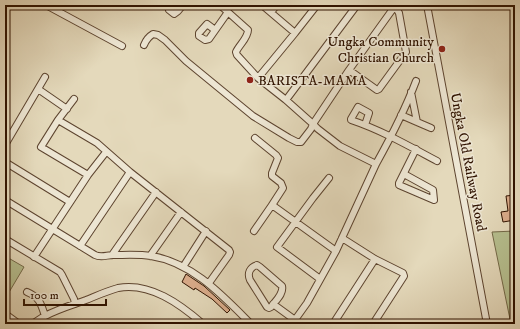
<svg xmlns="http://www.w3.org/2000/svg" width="520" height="329" viewBox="0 0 520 329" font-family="'IM FELL DW Pica',serif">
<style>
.green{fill:#b6bf8f;stroke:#736948}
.building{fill:#dbad8c;stroke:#301300}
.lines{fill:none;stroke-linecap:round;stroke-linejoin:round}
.minor-casing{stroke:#5d442f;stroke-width:8}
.minor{stroke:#ede6d3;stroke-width:6}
.poi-dot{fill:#8f2418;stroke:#ede6d3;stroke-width:1.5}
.labels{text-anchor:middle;stroke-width:3;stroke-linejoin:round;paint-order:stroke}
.poi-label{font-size:14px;fill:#301300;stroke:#ede6d3;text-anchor:end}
.street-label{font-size:14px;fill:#301300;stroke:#ede6d3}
</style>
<rect width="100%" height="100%" fill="#e4d9bb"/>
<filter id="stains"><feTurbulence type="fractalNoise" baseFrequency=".005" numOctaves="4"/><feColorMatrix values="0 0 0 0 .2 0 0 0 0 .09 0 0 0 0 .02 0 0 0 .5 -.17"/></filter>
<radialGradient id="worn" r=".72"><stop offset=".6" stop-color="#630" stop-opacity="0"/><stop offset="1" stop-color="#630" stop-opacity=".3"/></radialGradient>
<path class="green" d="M515 231V324H511L492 232Z
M5 256 24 267 5 299Z"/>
<path class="building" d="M515 195V220L503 222 501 212 508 211 506 196Z
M186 274 204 286 230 310 227 313 212 299 195 288 194 290 182 282Z"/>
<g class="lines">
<g class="minor-casing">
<path id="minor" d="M46 5 122 46
M172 5 170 7 169 10 174 14 178 11 183 5
M220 5 248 30C248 38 239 45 236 52L237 55 258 78 286 100 313 124 318 129 340 146 376 164 336 251 307 303 292 324
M262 5 295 33
M427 5 487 324
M5 10 8 5
M271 12 277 5
M215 30 207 24 199 33V36L205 40 209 39 228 12
M144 45C146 40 148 37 153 34L158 35 165 40 186 61 253 116 289 138 297 142H301L311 129 313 124 349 70 395 6
M349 70 377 90 379 89 406 52 399 13 395 6 393 5
M258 78 295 33 317 5
M38 89 67 109
M411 92 417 122 431 128
M74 99 58 120 41 147 88 175
M286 100 357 5
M401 115 417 122
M58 120 97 143 130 172 229 250 230 252 229 255 209 283
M365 125 369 113 358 107 351 119V120C381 130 409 146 437 161
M255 138 276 155 278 158 272 173V176L281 183 283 188 272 205 336 251
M5 145 45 77
M5 162 70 202
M376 164C391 137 405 110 416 81
M404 174 433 190 434 200 399 185V183L416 149
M5 200 95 255C101 258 107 255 113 255 125 255 139 254 151 256 192 262 223 296 251 324
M254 231 272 205
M342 238 375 259 403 273 404 276 373 324
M5 239 60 272 62 275 74 299 75 304
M80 246 130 172
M112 255 156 192
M150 256 181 212
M34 257 88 175 106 152
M257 265 260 267 282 286C284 294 275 301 271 307L269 308 267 307 250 280C247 273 250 267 257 265Z
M183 267 206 231
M320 279 277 247 313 198 329 178
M27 292C39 297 41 303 45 316
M273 304 295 320
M8 316 19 324
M32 324C37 321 41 318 45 316 58 309 72 305 86 300 96 296 107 291 118 288 150 282 180 304 203 324
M333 324 375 259"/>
</g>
<use href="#minor" class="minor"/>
</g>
<g class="poi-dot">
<circle cx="442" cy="49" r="4"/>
<circle cx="250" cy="80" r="4"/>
</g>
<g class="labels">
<g class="poi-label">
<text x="434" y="46">Ungka Community<tspan x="434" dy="16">Christian Church</tspan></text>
<text x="258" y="85" text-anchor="start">BARISTA-MAMA</text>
</g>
<g class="street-label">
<text transform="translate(469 162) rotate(79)" y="5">Ungka Old Railway Road</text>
</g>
</g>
<rect width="520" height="329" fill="none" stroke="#e4d9bb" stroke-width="20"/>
<rect x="6" y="6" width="508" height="317" fill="none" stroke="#301300" stroke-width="2"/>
<rect x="10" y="10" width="500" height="309" fill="none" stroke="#301300"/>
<path d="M24 299v6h82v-6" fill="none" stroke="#301300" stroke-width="2"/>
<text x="30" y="299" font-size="12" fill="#301300" stroke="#ede6d3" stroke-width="3" paint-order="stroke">100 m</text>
<rect width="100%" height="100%" filter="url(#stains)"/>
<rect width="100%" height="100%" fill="url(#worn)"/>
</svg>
